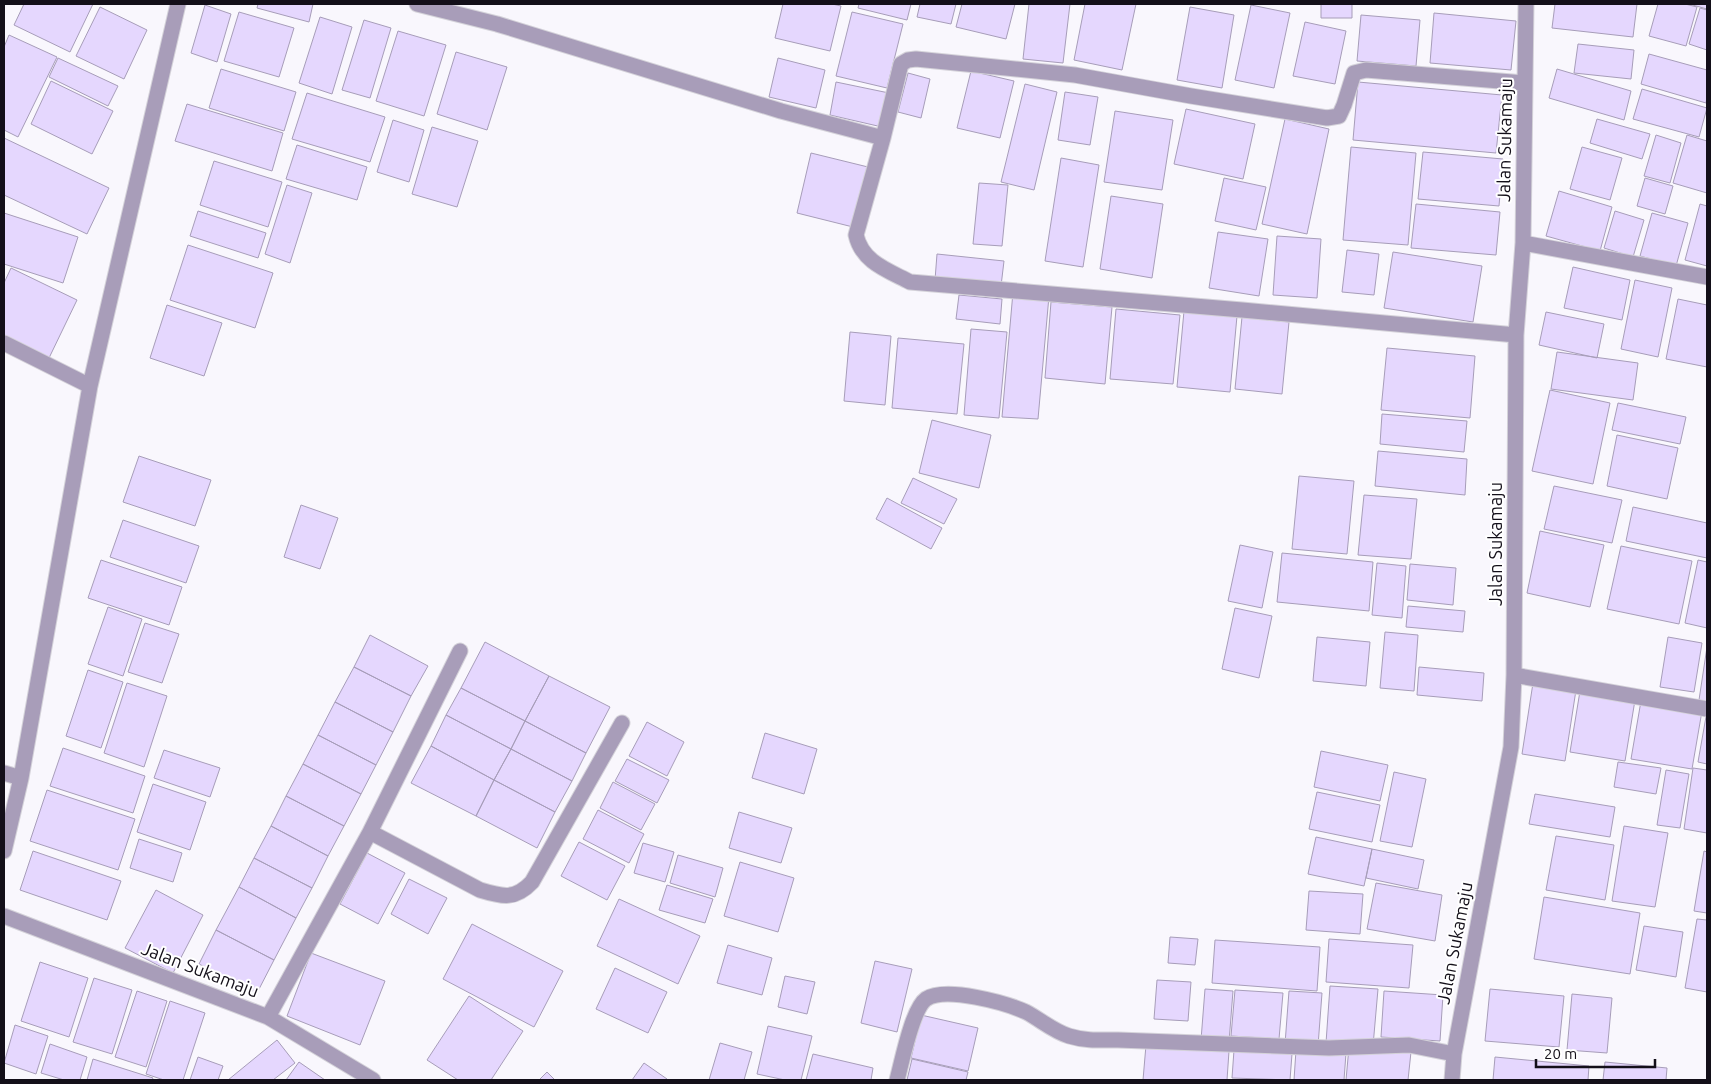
<svg xmlns="http://www.w3.org/2000/svg" width="1711" height="1084" font-family="Ubuntu,sans-serif">
<style>
.building{fill:#e5d7fe;stroke:#a79db9}
.lines{fill:none;stroke-linecap:round;stroke-linejoin:round}
.street-casing{stroke:#d4d2d9;stroke-width:17}
.street{stroke:#a89db9;stroke-width:15}
.labels{text-anchor:middle;stroke-width:4;stroke-linejoin:round;paint-order:stroke}
.street-label{font-size:18px;fill:#130f19;stroke:#fff}
</style>
<rect width="100%" height="100%" fill="#f9f7fd"/>
<path class="building" d="M24 4H93L70 52 14 25Z
M258 4H313L309 22 257 8Z
M783 4H832L841 6 830 51 775 38Z
M859 4H911L907 20 858 8Z
M920 4H956L951 24 917 17Z
M962 4H1015L1006 39 956 27Z
M1029 4H1070L1063 63 1023 59Z
M1085 4H1136L1122 70 1074 60Z
M1321 4H1352V18H1321Z
M1555 4H1637L1633 37 1552 28Z
M1658 4H1685L1697 7 1686 46 1649 36Z
M1689 4H1707V9Z
M205 5 231 14 217 62 191 53Z
M1251 5 1290 13 1274 88 1235 80Z
M100 7 147 30 124 79 76 56Z
M1190 7 1234 15 1222 88 1177 80Z
M1700 8 1707 10V50L1689 44Z
M239 12 294 28 279 77 224 61Z
M852 12 903 24 887 88 836 76Z
M1434 13 1516 21 1511 70 1430 63Z
M1361 15 1420 20 1416 66 1357 61Z
M320 17 352 27 332 94 299 83Z
M364 20 391 28 370 98 342 90Z
M1305 22 1346 31 1335 84 1293 76Z
M398 31 446 45 424 116 376 101Z
M9 35 57 57 18 137 4 130V47Z
M1578 44 1634 50 1631 79 1574 73Z
M456 52 507 67 487 130 437 114Z
M1649 54 1707 70V97L1706 103 1641 84Z
M58 58 118 86 108 106 49 77Z
M778 58 825 70 816 108 769 97Z
M221 69 296 92 284 131 209 108Z
M1557 69 1631 91 1624 120 1549 98Z
M971 71 1014 81 1000 138 957 128Z
M908 73 930 79 921 118 898 112Z
M51 81 113 111 92 154 31 124Z
M836 82 889 93 882 127 830 115Z
M1358 82 1502 95 1496 153 1353 140Z
M1025 84 1057 92 1034 190 1001 182Z
M1642 89 1707 108 1699 137 1633 119Z
M1065 92 1098 97 1090 145 1058 140Z
M307 93 385 117 370 162 292 139Z
M187 104 283 133 272 171 175 141Z
M1186 109 1255 124 1243 179 1174 164Z
M1115 111 1173 120 1162 190 1104 182Z
M1285 119 1329 129 1307 234 1262 224Z
M1597 119 1650 134 1642 159 1590 143Z
M393 120 424 130 409 182 377 172Z
M432 127 478 141 457 207 412 194Z
M1656 135 1681 143 1670 183 1644 176Z
M1687 135 1707 141V193L1673 183Z
M4 138 109 188 87 234 4 195Z
M297 145 367 167 357 200 286 179Z
M1351 147 1416 153 1408 245 1343 240Z
M1582 147 1622 158 1610 200 1570 189Z
M1423 152 1503 159 1499 206 1418 199Z
M811 153 868 167 853 227 797 213Z
M1061 158 1099 165 1083 267 1045 261Z
M214 161 282 182 268 227 200 205Z
M1224 178 1266 187 1256 230 1215 221Z
M1645 178 1673 186 1665 214 1637 206Z
M979 183 1008 185 1002 246 973 244Z
M287 185 312 193 290 263 265 254Z
M1559 191 1612 207 1600 251 1546 236Z
M1111 196 1163 204 1152 278 1100 269Z
M1416 204 1500 212 1496 255 1411 248Z
M1700 204 1707 206V266L1685 260Z
M198 211 266 233 258 258 190 236Z
M1615 211 1644 220 1633 257 1604 248Z
M4 213 78 237 63 283 4 264Z
M1652 213 1688 223 1676 266 1640 256Z
M1218 232 1268 239 1259 296 1209 288Z
M1277 236 1321 239 1317 298 1273 295Z
M188 245 273 273 255 328 170 300Z
M1347 250 1379 254 1374 295 1342 292Z
M1393 252 1482 266 1473 322 1384 308Z
M937 254 1004 261 1001 286 935 280Z
M1573 267 1630 280 1622 320 1564 308Z
M11 268 77 300 49 358 4 336V283Z
M1635 280 1672 288 1658 357 1621 349Z
M1013 292 1049 296 1038 419 1002 417Z
M959 295 1002 299 1000 324 956 319Z
M1678 299 1707 305V367L1666 359Z
M1051 302 1112 307 1105 384 1045 378Z
M167 305 222 323 204 376 150 358Z
M1116 309 1180 315 1173 384 1110 379Z
M1184 311 1237 316 1230 392 1177 387Z
M1546 312 1604 324 1597 358 1539 345Z
M1242 317 1289 322 1282 394 1235 389Z
M971 329 1007 332 999 418 964 415Z
M850 332 891 336 885 405 844 401Z
M898 338 964 344 957 414 892 408Z
M1387 348 1475 356 1470 418 1381 410Z
M1557 352 1638 363 1633 400 1551 389Z
M1550 390 1610 403 1593 484 1532 471Z
M1618 403 1686 417 1680 444 1612 430Z
M1382 414 1467 421 1464 452 1380 444Z
M932 420 991 435 979 488 919 473Z
M1617 435 1678 448 1667 499 1607 486Z
M1378 451 1467 459 1465 495 1375 486Z
M139 456 211 480 195 526 123 502Z
M1299 476 1354 481 1347 554 1292 549Z
M913 478 957 499 944 524 901 503Z
M1554 486 1622 500 1612 543 1544 529Z
M1364 495 1417 499 1411 559 1358 555Z
M887 498 942 528 931 549 876 519Z
M301 505 338 518 320 569 284 557Z
M1633 507 1707 523V558L1626 541Z
M123 520 199 546 186 583 110 557Z
M1540 531 1604 545 1590 607 1527 593Z
M1240 545 1273 552 1262 608 1228 601Z
M1621 546 1692 561 1679 624 1607 609Z
M1282 553 1373 562 1369 611 1277 602Z
M101 560 182 587 169 625 88 598Z
M1698 560 1707 562V628L1685 623Z
M1377 563 1406 566 1402 618 1372 615Z
M1410 564 1456 568 1453 605 1407 600Z
M1408 606 1465 611 1463 632 1406 627Z
M108 607 142 619 123 676 88 664Z
M1235 608 1272 616 1259 678 1222 669Z
M145 623 179 634 162 683 128 672Z
M1385 632 1418 635 1414 691 1380 688Z
M370 635 428 666 411 696 354 667Z
M1317 637 1370 642 1366 686 1313 681Z
M1668 637 1702 643 1694 692 1660 687Z
M485 642 549 676 525 721 461 688Z
M1707 647V702L1699 700Z
M354 667 411 696 393 732 335 702Z
M1419 667 1484 673 1482 701 1417 695Z
M88 670 123 682 101 748 66 736Z
M549 676 610 707 586 753 525 721Z
M127 683 167 696 144 767 104 753Z
M1533 683 1576 690 1565 761 1522 754Z
M461 688 525 721 511 749 446 715Z
M1580 691 1635 700 1625 761 1570 752Z
M1641 701 1702 711 1692 769 1631 759Z
M335 702 393 732 376 765 318 735Z
M1707 711V764L1698 762Z
M446 715 511 749 494 780 431 746Z
M525 721 586 753 572 781 511 749Z
M647 722 684 742 667 776 629 756Z
M765 733 817 749 804 794 752 778Z
M318 735 376 765 361 794 303 764Z
M431 746 494 780 476 816 411 783Z
M63 748 145 776 133 813 50 786Z
M511 749 572 781 555 812 494 780Z
M164 750 220 768 210 797 154 778Z
M1321 751 1388 765 1380 801 1314 787Z
M627 759 669 780 657 803 615 781Z
M1618 762 1661 768 1656 794 1614 787Z
M303 764 361 794 344 826 286 796Z
M1693 768 1707 770V833L1684 829Z
M1666 770 1689 774 1680 828 1657 825Z
M1394 772 1426 779 1412 847 1380 841Z
M494 780 555 812 537 848 476 816Z
M613 782 655 804 641 830 600 808Z
M153 784 206 802 190 850 137 832Z
M47 790 135 819 118 870 30 841Z
M1317 792 1380 805 1372 842 1309 829Z
M1535 794 1615 807 1610 837 1529 824Z
M286 796 344 826 328 856 271 826Z
M598 810 644 834 629 863 583 839Z
M739 812 792 828 781 863 729 848Z
M271 826 328 856 312 888 254 858Z
M1624 826 1668 833 1655 907 1612 901Z
M1556 836 1614 845 1605 900 1546 890Z
M1316 837 1372 849 1364 886 1308 874Z
M139 839 182 853 173 882 130 868Z
M579 842 625 866 607 900 561 876Z
M643 843 674 852 665 882 634 873Z
M1372 849 1424 860 1418 889 1366 878Z
M33 851 121 881 107 920 20 890Z
M1704 851 1707 852V913L1694 911Z
M367 853 405 873 378 924 340 904Z
M678 855 723 868 715 897 670 883Z
M254 858 312 888 296 918 239 887Z
M740 862 794 878 778 932 724 916Z
M409 879 447 898 428 934 391 914Z
M1376 883 1442 895 1435 941 1367 929Z
M667 885 713 899 705 923 659 910Z
M239 887 296 918 274 960 216 930Z
M156 890 203 915 173 973 125 948Z
M1309 891 1363 894 1360 934 1306 930Z
M1544 897 1640 913 1630 974 1534 959Z
M619 899 700 936 678 984 597 946Z
M1697 919 1707 920V992L1685 988Z
M472 924 563 971 534 1027 443 979Z
M1644 926 1683 932 1676 977 1636 970Z
M216 930 274 960 257 993 199 964Z
M1170 937 1198 939 1195 965 1168 963Z
M1329 939 1413 945 1409 988 1326 982Z
M1215 940 1320 947 1317 991 1212 983Z
M728 945 772 958 762 995 717 983Z
M311 953 385 981 360 1045 287 1016Z
M875 961 912 969 897 1032 861 1023Z
M40 962 88 978 69 1037 21 1021Z
M615 968 667 992 648 1033 596 1009Z
M785 976 815 982 807 1014 778 1007Z
M94 978 132 990 112 1054 73 1042Z
M1157 980 1191 982 1188 1021 1154 1019Z
M1330 986 1378 989 1373 1046 1326 1043Z
M1205 989 1233 991 1229 1042 1201 1040Z
M1490 989 1564 996 1559 1047 1485 1041Z
M1235 990 1283 993 1279 1039 1231 1036Z
M137 991 167 1001 146 1067 115 1057Z
M1289 991 1322 993 1318 1046 1285 1044Z
M1384 991 1443 995 1440 1041 1381 1037Z
M1572 994 1612 998 1607 1053 1567 1050Z
M469 996 523 1031 491 1080H458L427 1060Z
M170 1001 205 1013 183 1080H164L146 1074Z
M921 1015 978 1028 968 1071 911 1058Z
M15 1025 48 1036 36 1074 4 1063Z
M768 1026 812 1036 801 1080H785L757 1074Z
M277 1040 295 1063 273 1080H228Z
M720 1043 752 1052 744 1080H709Z
M50 1044 87 1057 80 1080H64L41 1073Z
M1146 1045 1229 1051 1227 1080H1143Z
M1349 1047 1411 1052 1408 1080H1346Z
M1234 1050 1292 1054 1290 1080 1232 1078Z
M1296 1050 1346 1053 1344 1080H1294Z
M813 1054 873 1068 871 1080H806Z
M198 1057 223 1066 218 1080H190Z
M1495 1057 1589 1066 1588 1080H1493Z
M93 1059 153 1078 152 1080H87Z
M912 1059 968 1072 966 1080H907Z
M299 1062 325 1080H286Z
M1605 1062 1667 1068 1666 1080H1603Z
M644 1063 667 1079 665 1080H632Z
M547 1072 555 1080H539Z"/>
<g class="lines">
<g class="street-casing">
<path id="street" d="M417 4 497 24 781 111 883 138
M1523 243 1707 277
M1516 335 1242 310 910 282C887 270 862 262 856 235L883 138 901 64 908 60 916 59 1075 75 1191 96 1327 118 1339 116 1344 105 1354 73 1366 70 1524 83
M4 343 90 386
M1514 675 1707 709
M4 773 21 778
M370 832 460 651
M4 851 21 778 90 386 178 4
M4 916 268 1017 373 1080
M268 1017 370 832 480 890C503 897 515 900 532 882L622 723
M897 1080C902 1062 912 1009 926 999 946 986 1006 1003 1026 1012 1041 1020 1053 1031 1069 1036 1085 1041 1101 1040 1118 1040L1329 1048 1409 1045 1454 1054
M1452 1080 1454 1054 1511 747 1514 675 1516 335 1523 243 1526 4"/>
</g>
<use href="#street" class="street"/>
</g>
<g class="labels">
<g class="street-label">
<text transform="translate(1505 140) rotate(-89)" y="6">Jalan Sukamaju</text>
<text transform="translate(1496 544) rotate(-90)" y="6">Jalan Sukamaju</text>
<text transform="translate(1455 943) rotate(-79)" y="6">Jalan Sukamaju</text>
<text transform="translate(200 970) rotate(21)" y="6">Jalan Sukamaju</text>
</g>
</g>
<rect width="1711" height="1084" fill="none" stroke="#130f19" stroke-width="10"/>
<path d="M1536 1059v8h119v-8" fill="none" stroke="#130f19" stroke-width="2.5"/>
<text x="1544" y="1059" font-size="15" fill="#130f19" stroke="#ffffff" stroke-width="4" paint-order="stroke">20 m</text>
</svg>
